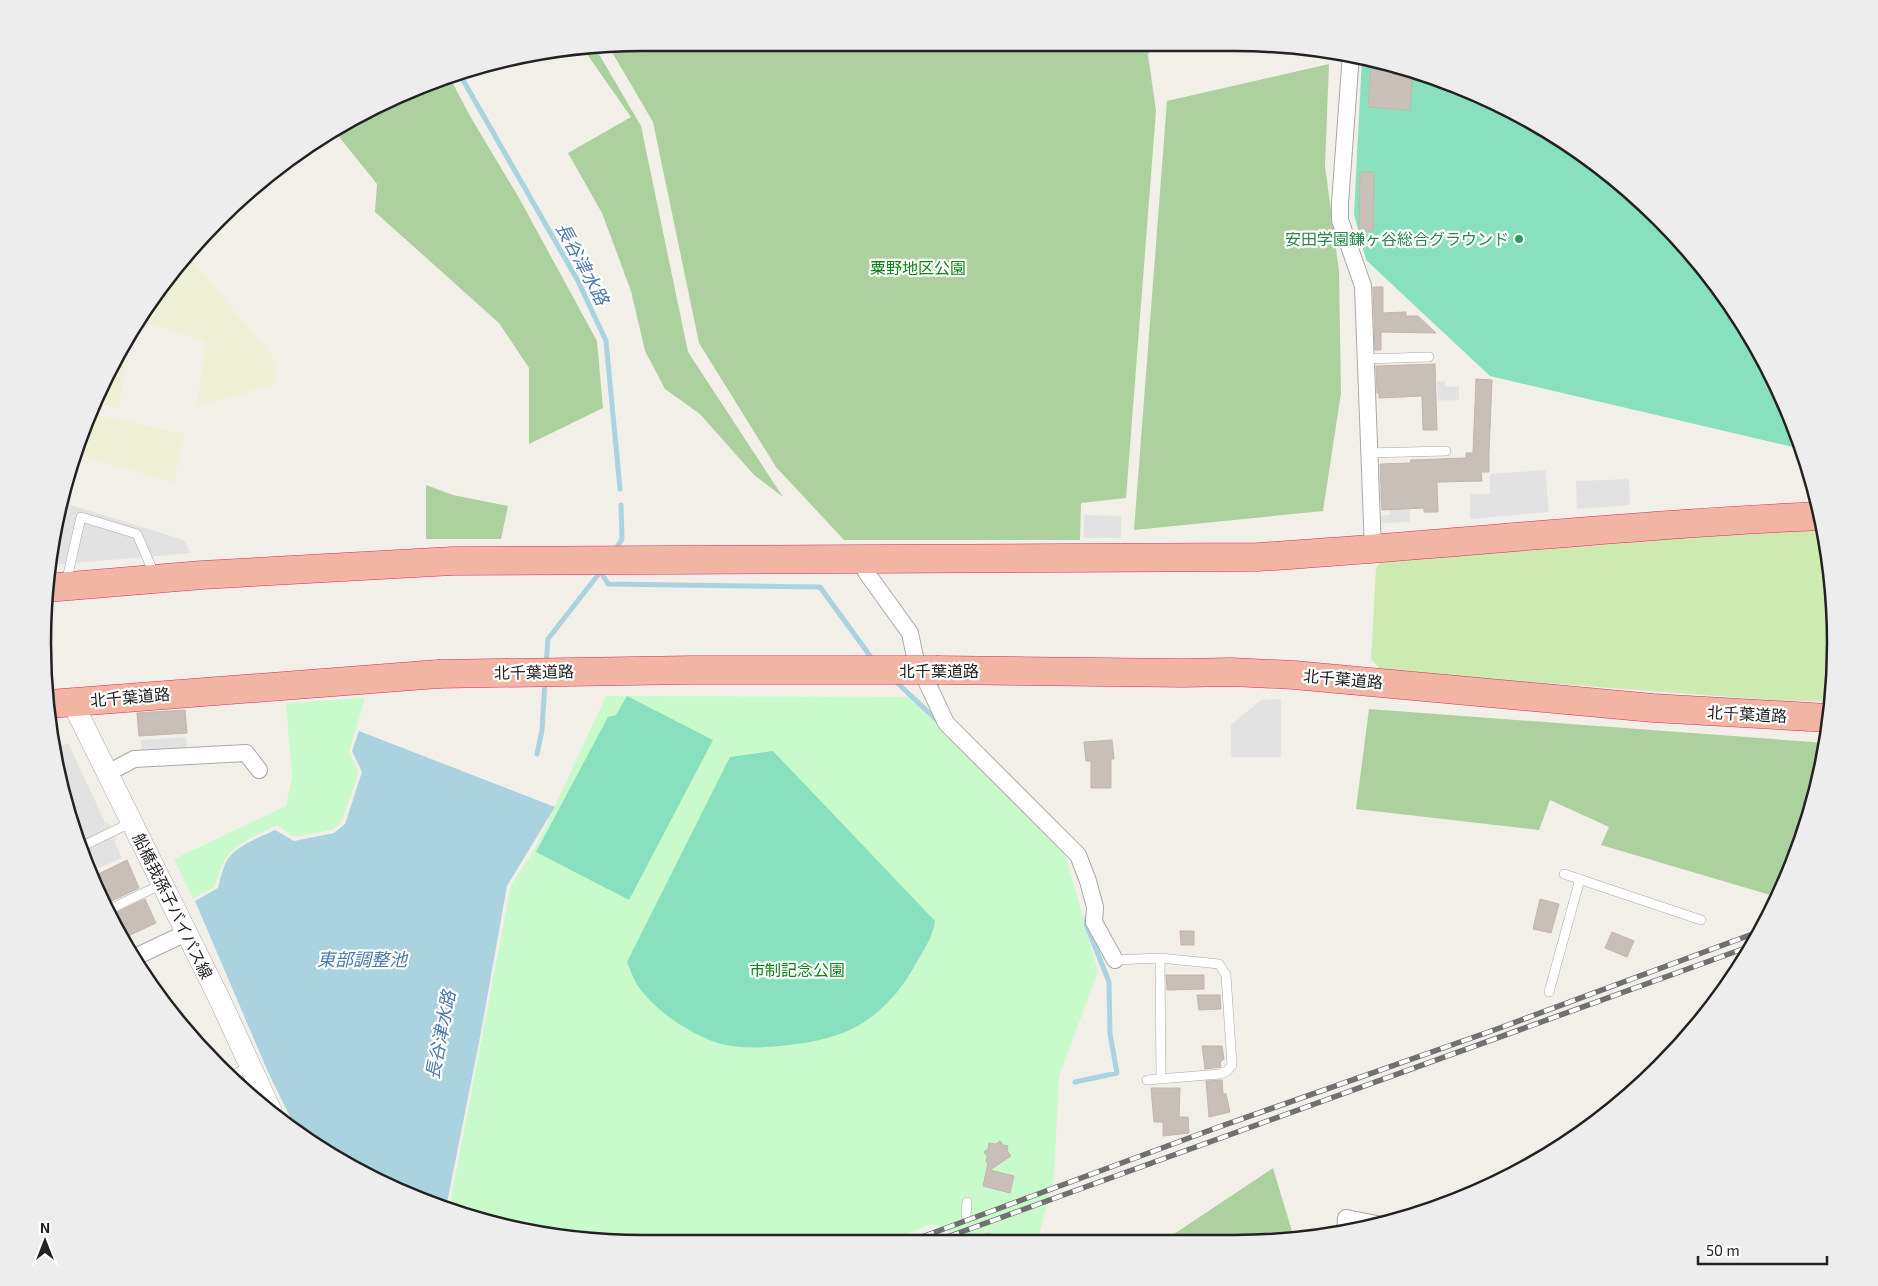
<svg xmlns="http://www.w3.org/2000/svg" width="1878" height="1286" font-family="'Exo 2','Noto Sans JP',sans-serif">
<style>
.farmland{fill:#eef0d5}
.grass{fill:#cdebb0}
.forest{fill:#add19e}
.park{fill:#c8facc}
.pitch{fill:#88e0be}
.parking{fill:#e2e2e2}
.water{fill:#aad3df}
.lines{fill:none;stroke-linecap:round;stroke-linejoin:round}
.stream{stroke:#aad3df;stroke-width:5}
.building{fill:#c7bfb8;stroke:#c4b6ab}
.service-casing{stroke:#a9a9a9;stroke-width:10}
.minor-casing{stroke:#a9a9a9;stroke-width:18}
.tertiary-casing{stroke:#a9a9a9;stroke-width:22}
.trunk-casing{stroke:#dc2a67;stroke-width:29}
.service{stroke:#fff;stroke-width:9}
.minor{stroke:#fff;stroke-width:16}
.tertiary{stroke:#fff;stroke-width:21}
.trunk{stroke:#f2b4a3;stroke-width:28}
.rail-casing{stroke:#707070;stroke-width:5.5}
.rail{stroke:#fff;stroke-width:4;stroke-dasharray:11;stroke-linecap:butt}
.trunk-bridge-casing{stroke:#dc2a67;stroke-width:29;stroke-linecap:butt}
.trunk-bridge{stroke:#f2b4a3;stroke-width:28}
.leisure-dot{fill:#2e9e5b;stroke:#fff;stroke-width:2}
.labels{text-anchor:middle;stroke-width:4.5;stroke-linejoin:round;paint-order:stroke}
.leisure-label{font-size:16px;fill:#27864d;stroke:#fff;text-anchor:end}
.park-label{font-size:16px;fill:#0c8416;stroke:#fff}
.street-label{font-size:16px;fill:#222;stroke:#fff}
.water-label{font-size:18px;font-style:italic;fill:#4a7aab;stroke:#fff}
.rim{fill:none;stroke:#222;stroke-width:2.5}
</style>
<rect width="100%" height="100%" fill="#f2efe9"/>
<path class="farmland" d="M187 254 275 360 276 384 196 407 206 341 138 320 144 310Z
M131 333 119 408 94 402Z
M88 413 184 434 174 483 77 454Z"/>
<path class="grass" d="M1824 526 1835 643 1830 702 1771 700 1382 671 1371 659 1376 568 1384 558Z"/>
<path class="forest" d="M643 42 1152 43 1148 55 1156 111 1126 498 1081 503 1080 540H844L776 467 699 343 653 122 609 47Z
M596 49 641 126 688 352 783 497 754 475 700 414 665 389 645 351 631 291 602 213 568 153 631 117 584 50Z
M1329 64 1325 166 1339 271 1341 393 1323 511 1134 530 1167 101Z
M449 76 470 116 519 198 597 341 603 408 529 444V368L499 323 375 212 377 184 340 138 333 131 413 88Z
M426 485 453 495 508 506 501 539H426Z
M1369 709 1826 743 1824 760 1790 873 1777 897 1601 845 1609 827 1550 800 1539 830 1356 809Z
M1273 1168 1294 1238 1235 1244 1171 1243V1236Z"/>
<path class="park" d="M606 696 917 697 1066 856 1098 972 1059 1076 1054 1177 1037 1243H970L932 1224 882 1243H643L526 1232 449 1209 511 885 535 849Z
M365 698 349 752 359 773 341 822 332 830 294 837 277 825C242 843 225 845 215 887L193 898 174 859 286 806 292 777 286 703Z"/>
<path class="pitch" d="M1362 58 1501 105 1600 166 1660 219 1734 310 1790 413 1801 449 1490 376 1366 260 1354 214Z
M627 696 713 740 629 900 536 852 608 717 616 715Z
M773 751 935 921C933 937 923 951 915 965 905 984 891 1001 874 1015 852 1033 825 1040 797 1044 772 1047 746 1050 721 1044 692 1036 652 1009 636 983 632 976 630 968 627 962L730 757Z"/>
<path class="parking" d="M1437 381H1445V387L1459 386V400L1438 401Z
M1545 470 1549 512 1470 519V494H1490V474Z
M1629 479 1630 505 1577 509 1576 481Z
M1410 490V522L1377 523V516L1390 515V503H1377L1378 491Z
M64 503 184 540 191 553 48 565Z
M1084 515 1121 516V538H1084Z
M1281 699V757H1231V725L1261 700Z
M53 736 59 747 68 743 106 824 108 822 117 839 114 841 122 858 92 871 54 760 52 737Z
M186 737 187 747 142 751 141 740Z"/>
<path class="water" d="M359 731 555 807 507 886 481 1032 446 1208 413 1198 309 1142 298 1133 268 1072 195 901 218 888C221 877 223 864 231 855 242 843 261 837 275 830L294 841 334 833 345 824 362 772 352 751Z"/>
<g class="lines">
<path class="stream" d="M459 73 578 281 606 341 620 489
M614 552 622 539 621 505
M601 572 608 584 820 587 873 660
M546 665 548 639 601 571
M893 679 940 723
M537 754 542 730 545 680
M1075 1082 1117 1073 1110 1034 1109 982 1086 924 1087 917"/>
</g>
<path class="building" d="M1371 61 1413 75 1410 110 1368 107Z
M1360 172H1374L1373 231H1359Z
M1373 287H1383V313L1406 312V316H1418L1436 333 1381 332V350H1375Z
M1435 364 1437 430H1423L1422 396 1379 398V393H1377L1376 366Z
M1476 379 1492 380 1489 453V472H1481L1482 481 1437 482 1438 512H1424V508L1382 510 1380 464 1411 463 1410 460 1466 458V453H1473Z
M185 710 187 733 139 736 137 713Z
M1112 740 1114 759H1111V788H1091V761H1086L1084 742Z
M127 860 139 888 103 905 94 876Z
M145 899 156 923 122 939 109 916Z
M1540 899 1559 904 1551 933 1533 929Z
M1180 931H1194V945H1181Z
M1612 932 1634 941 1627 957 1605 948Z
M1166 975H1204V989L1167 990Z
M1197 995H1220L1221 1009 1199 1010Z
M1202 1046H1222L1224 1059 1220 1062 1221 1067 1205 1069Z
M1222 1080 1223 1094H1226L1230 1112 1209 1117 1206 1081Z
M1151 1088H1180L1179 1117H1188L1189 1133 1163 1136V1122H1154Z
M1000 1141 1003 1145 1008 1146 1007 1151 1011 1156 990 1170 1014 1176 1010 1193 983 1186 988 1163 986 1162 987 1156 984 1152 988 1149 989 1143 996 1144Z"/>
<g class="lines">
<g class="service-casing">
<path id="service" d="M1365 359 1429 357
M1368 453 1446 451
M66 583 81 517 137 534 155 576
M83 846 132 822
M1564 874 1701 920
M106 911 162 884
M1160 958 1161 1079
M1115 960 1160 958 1219 964 1226 975 1232 1065 1227 1071 1220 1074 1147 1080
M1549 992 1580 879
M230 1077 250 1066
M966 1215 967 1202
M988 1238 999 1244"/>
</g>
<g class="minor-casing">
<path id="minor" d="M1351 54 1340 203V220L1363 286 1373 549
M866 572 910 633 915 657 946 723 1078 855 1088 881 1095 907 1094 922 1115 960
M108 773 134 759 246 753 259 770
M133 958 186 933
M1345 1233 1346 1218 1377 1224"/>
</g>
<g class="tertiary-casing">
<path id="tertiary" d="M72 702 219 998 271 1111"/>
</g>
<g class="trunk-casing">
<path id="trunk" d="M46 588 202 575 453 561 1258 557C1446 545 1633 524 1821 516
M939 670 1183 673 1231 672 1294 675 1653 708 1828 718
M49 704 438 674"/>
</g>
<use href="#service" class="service"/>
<use href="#minor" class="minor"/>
<use href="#tertiary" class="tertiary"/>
<use href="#trunk" class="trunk"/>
<g class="rail-casing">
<path id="rail" d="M903 1244 1216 1128 1497 1029 1758 932
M928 1244 1751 946"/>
</g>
<use href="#rail" class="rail"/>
<g class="trunk-bridge-casing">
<path id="trunk-bridge" d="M438 674 692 670H939"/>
</g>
<use href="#trunk-bridge" class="trunk-bridge"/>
</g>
<circle class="leisure-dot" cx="1519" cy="239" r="5"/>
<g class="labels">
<g class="leisure-label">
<text x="1509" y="245">安田学園鎌ヶ谷総合グラウンド</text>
</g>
<g class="park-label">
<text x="918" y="274">粟野地区公園</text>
<text x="797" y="976">市制記念公園</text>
</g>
<g class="street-label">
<text x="939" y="677">北千葉道路</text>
<text transform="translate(534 672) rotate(-1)" y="6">北千葉道路</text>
<text transform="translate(1343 679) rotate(5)" y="6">北千葉道路</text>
<text transform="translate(130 697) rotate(-5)" y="6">北千葉道路</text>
<text transform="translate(1747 714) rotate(3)" y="6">北千葉道路</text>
<text transform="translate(173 906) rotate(64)" y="6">船橋我孫子バイパス線</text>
</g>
<g class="water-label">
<text transform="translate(582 264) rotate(62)" y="6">長谷津水路</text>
<text x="362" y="966">東部調整池</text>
<text transform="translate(441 1035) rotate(-79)" y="6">長谷津水路</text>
</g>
</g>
<path d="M0 0H1878V1286H0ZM643 51H1235A592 592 0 0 1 1827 643V643A592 592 0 0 1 1235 1235H643A592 592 0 0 1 51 643V643A592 592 0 0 1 643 51Z" fill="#ededed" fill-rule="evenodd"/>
<path class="rim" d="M643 51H1235A592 592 0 0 1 1827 643V643A592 592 0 0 1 1235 1235H643A592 592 0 0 1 51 643V643A592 592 0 0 1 643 51Z"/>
<g transform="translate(45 1241)" stroke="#ffffff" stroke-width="4" paint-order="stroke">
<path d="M0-4L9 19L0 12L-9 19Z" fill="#222222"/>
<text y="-8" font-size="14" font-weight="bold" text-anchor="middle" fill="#222222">N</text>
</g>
<path d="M1698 1256v8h129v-8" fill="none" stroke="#222222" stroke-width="2.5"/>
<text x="1706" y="1256" font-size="15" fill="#222222" stroke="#ffffff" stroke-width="4" paint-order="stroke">50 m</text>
</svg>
